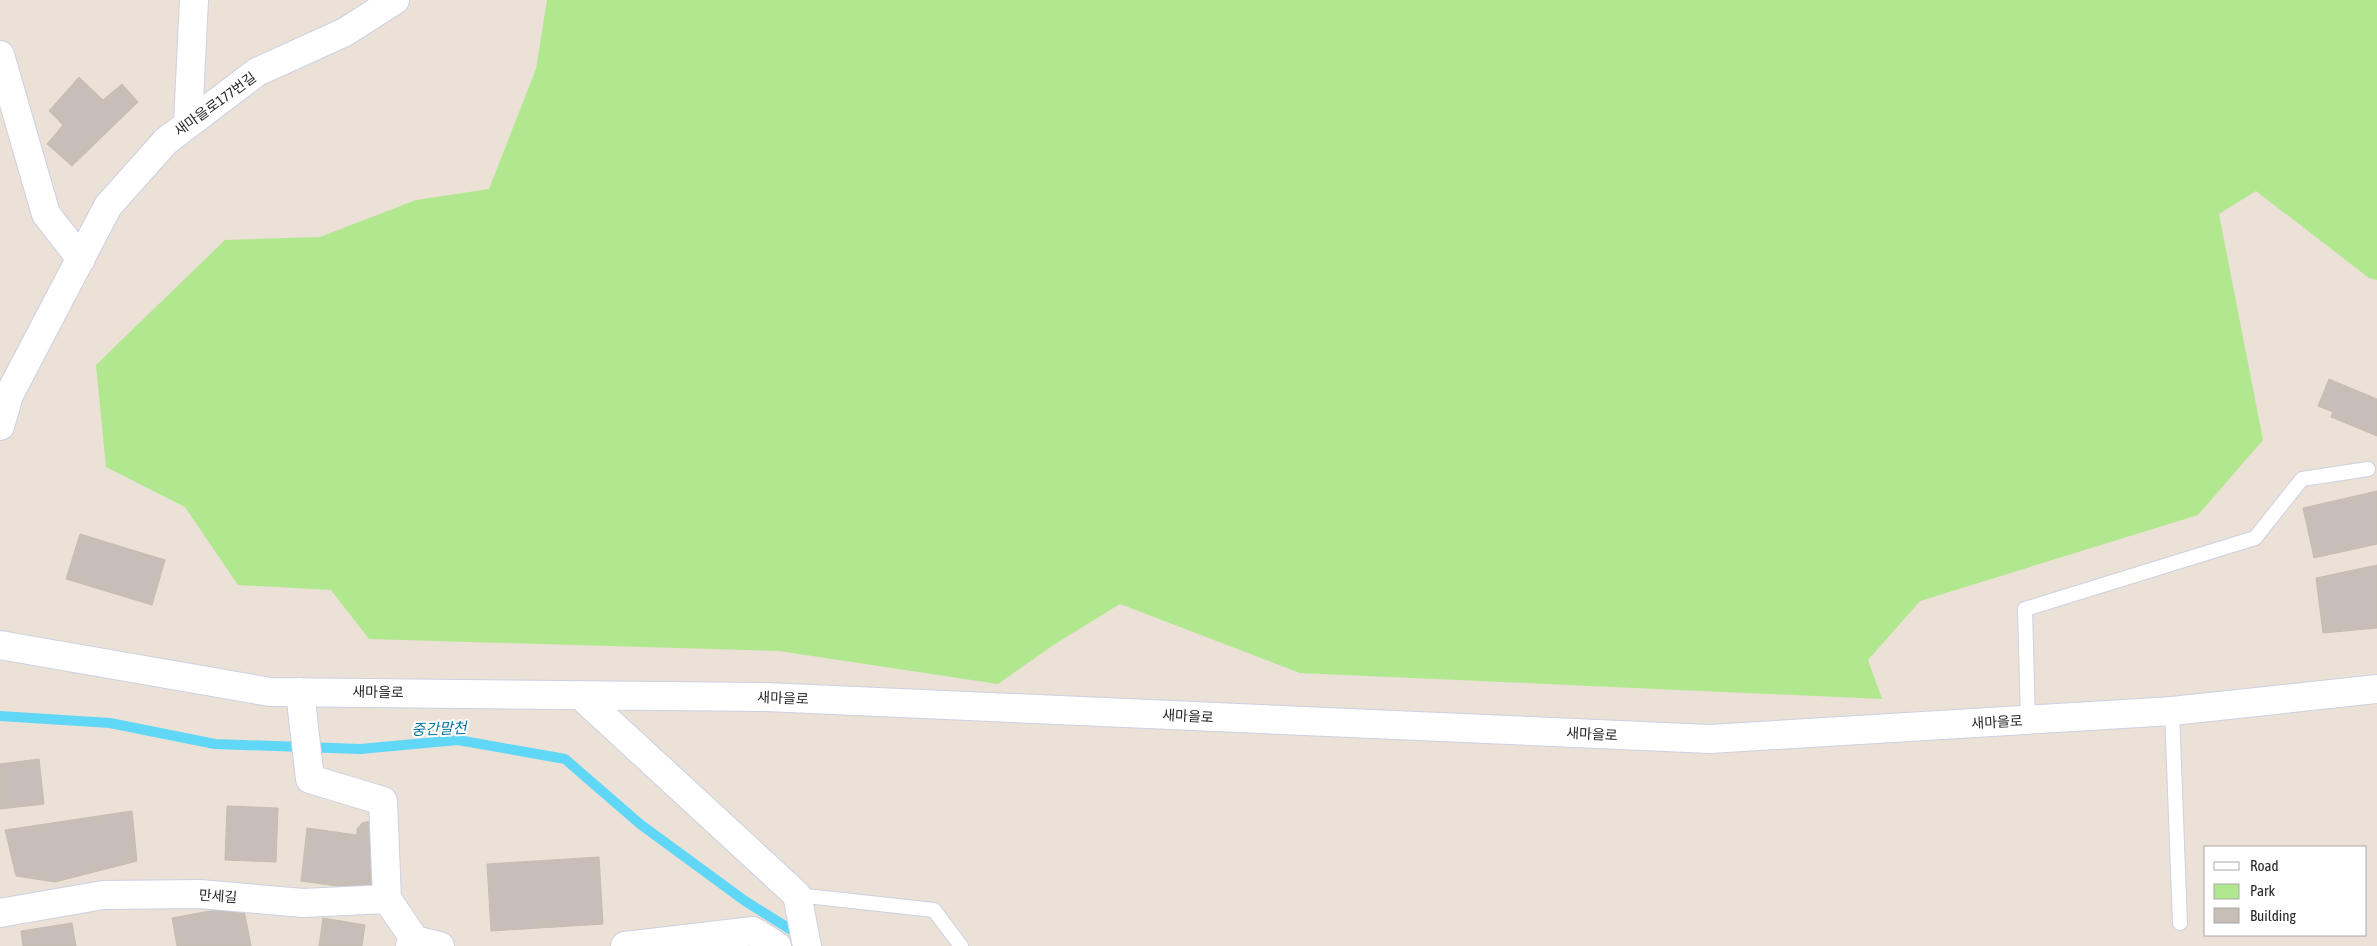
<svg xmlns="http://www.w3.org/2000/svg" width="2377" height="946" font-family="'Asap Condensed','Noto Sans KR',sans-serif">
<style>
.green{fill:#b1e78e}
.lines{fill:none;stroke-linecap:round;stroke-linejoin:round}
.stream{stroke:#60d7f7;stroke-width:10}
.building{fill:#c6beb7;stroke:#c6bdb1}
.service-casing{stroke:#ccd1e2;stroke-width:16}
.minor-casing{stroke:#ccd1e2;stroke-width:30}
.service{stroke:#fff;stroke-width:14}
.minor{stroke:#fff;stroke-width:28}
.labels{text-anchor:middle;stroke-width:4;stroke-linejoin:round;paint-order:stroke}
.street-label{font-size:14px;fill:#272727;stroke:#fff}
.water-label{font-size:15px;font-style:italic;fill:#03719e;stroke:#fff}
</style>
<rect width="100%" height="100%" fill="#ebe1d6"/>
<path class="green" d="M547 0H2377V280L2369 278 2256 191 2219 214 2263 440 2198 515 1920 601 1868 660 1882 699 1300 673 1120 604 1055 644 998 684 779 651 369 639 331 590 238 585 185 507 106 467 96 365 225 240 320 237 416 200 489 189 536 69Z"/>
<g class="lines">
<path class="stream" d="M0 716 110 723 215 744 360 749 458 740 565 759 640 824 745 901 801 936"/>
</g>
<path class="building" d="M79 77 103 100 122 84 138 102 72 166 47 144 63 125 49 111Z
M2329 379 2377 399V436L2331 417 2333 412 2318 406Z
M2377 491V544L2314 558 2303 508Z
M80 534 165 560 152 605 66 579Z
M2377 565V628L2323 633 2316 578Z
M39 759 44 804 0 809V764Z
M227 806 278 808 276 862 225 860Z
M132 811 137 861 55 882 16 876 5 830Z
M370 821 373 891 301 881 307 828 357 835V829L362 823Z
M599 857 603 924 491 931 487 864Z
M243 905 251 946H177L172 918Z
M323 918 365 925 362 946H319Z
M72 923 76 946H23L21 931Z"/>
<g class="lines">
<g class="service-casing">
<path id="service" d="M2172 711 2180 923
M2028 720 2025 609 2255 538 2302 479 2368 469
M797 895 934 910 961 946"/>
</g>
<g class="minor-casing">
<path id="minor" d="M0 55 46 214 81 259
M188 123 194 0
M0 426 9 395 108 206 166 141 257 72 345 32 395 0
M0 645 270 692 766 697 1710 739 2172 711 2377 689
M300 692 310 779 383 801 387 899
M580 695 797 895 807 946
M387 899 415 940
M0 913 103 895 200 894 303 903 387 899
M410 946 415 940 440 946
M625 946 753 931 777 946"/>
</g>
<use href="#service" class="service"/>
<use href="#minor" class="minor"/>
</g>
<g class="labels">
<g class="street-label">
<text transform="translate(215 104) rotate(-36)" y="5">새마을로177번길</text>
<text transform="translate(378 692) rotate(1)" y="5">새마을로</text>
<text transform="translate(783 698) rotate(2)" y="5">새마을로</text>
<text transform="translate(1188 716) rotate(3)" y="5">새마을로</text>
<text transform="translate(1997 722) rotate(-3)" y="5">새마을로</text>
<text transform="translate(1592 734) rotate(3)" y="5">새마을로</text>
<text transform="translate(218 896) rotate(4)" y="5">만세길</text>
</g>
<g class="water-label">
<text transform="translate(439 729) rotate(-2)" y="5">중간말천</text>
</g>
</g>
<rect x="2204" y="846" width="162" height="90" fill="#ffffff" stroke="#a9a9a9"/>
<rect x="2214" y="862" width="25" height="8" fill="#ffffff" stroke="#a9a9a9"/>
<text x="2250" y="871" font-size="15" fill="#272727">Road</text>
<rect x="2214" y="884" width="25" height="15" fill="#b1e78e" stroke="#a9a9a9"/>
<text x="2250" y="896" font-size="15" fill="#272727">Park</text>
<rect x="2214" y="908" width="25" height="15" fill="#c6beb7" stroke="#a9a9a9"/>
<text x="2250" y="921" font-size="15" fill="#272727">Building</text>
</svg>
